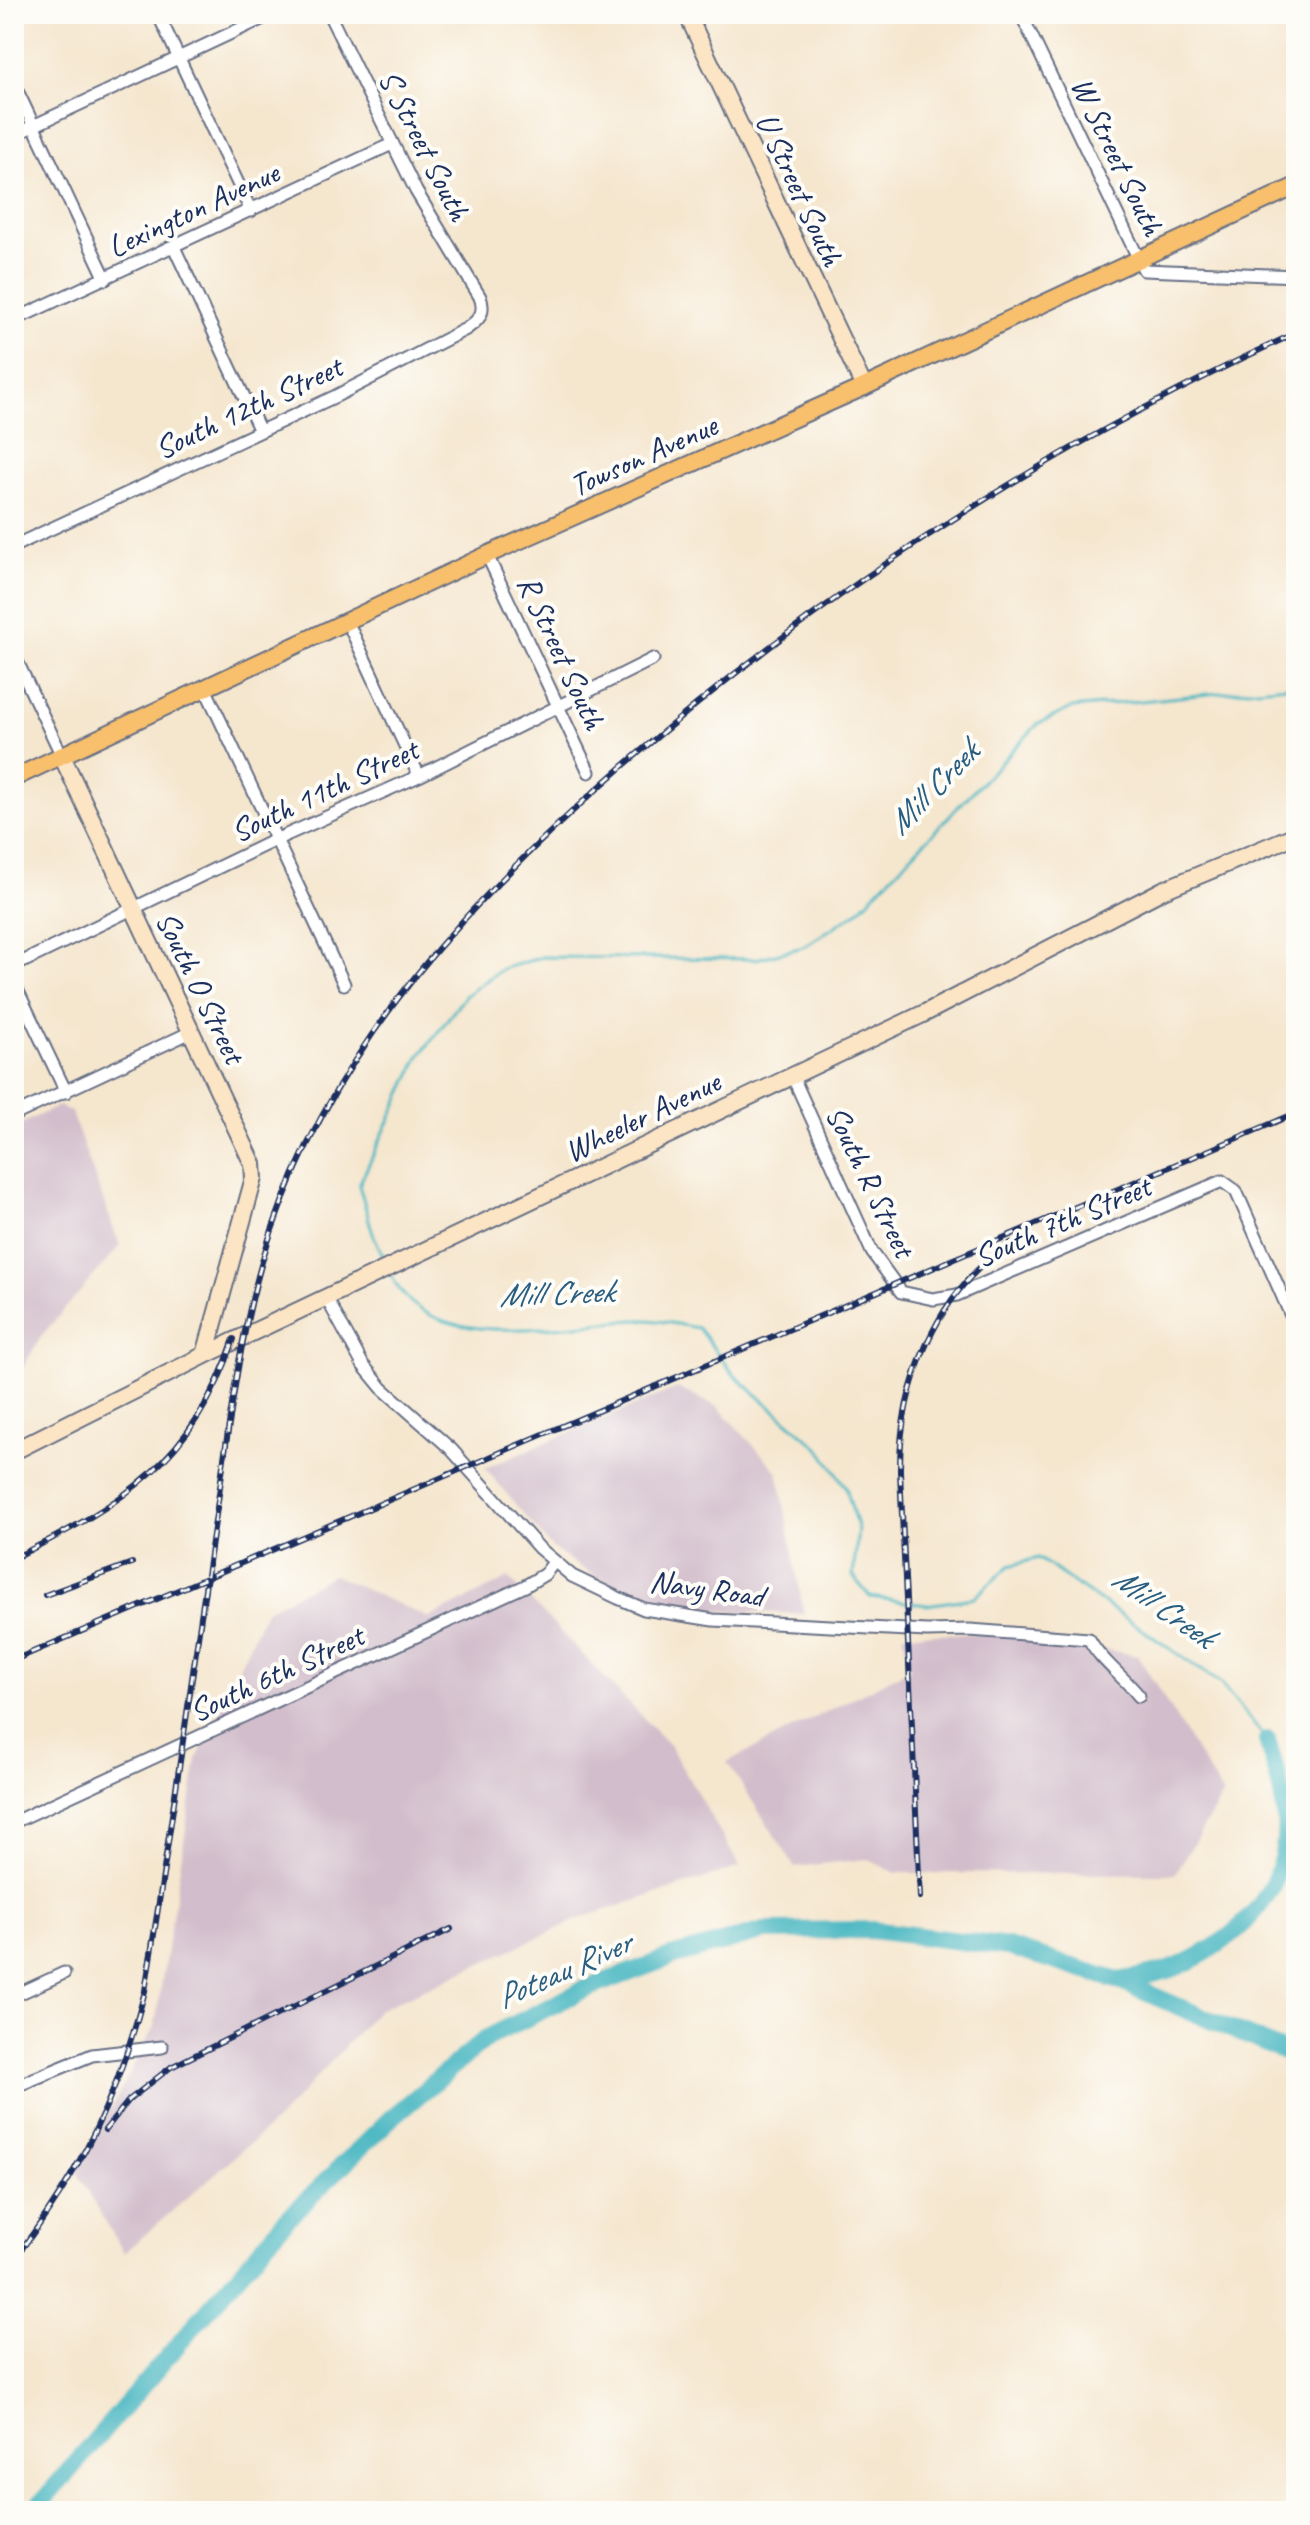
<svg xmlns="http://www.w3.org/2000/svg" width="1310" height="2525" font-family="Caveat,sans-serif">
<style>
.industrial{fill:#d1bdcb}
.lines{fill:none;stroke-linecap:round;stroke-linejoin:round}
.stream{stroke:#47b6c1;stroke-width:3}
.river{stroke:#47b6c1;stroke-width:18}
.street-casing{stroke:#676f85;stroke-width:15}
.secondary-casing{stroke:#676f85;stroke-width:20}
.primary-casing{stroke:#676f85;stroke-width:20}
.street{stroke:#fff;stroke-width:11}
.secondary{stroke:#fce5c4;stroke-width:16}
.primary{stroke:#f8bf6c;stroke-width:16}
.rail-casing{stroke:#1b2f5e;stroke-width:6}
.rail{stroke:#fdfcf7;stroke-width:3;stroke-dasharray:9;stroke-linecap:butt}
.labels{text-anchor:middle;stroke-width:8;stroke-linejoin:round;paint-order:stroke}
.street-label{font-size:32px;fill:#1b2f5e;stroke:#fdfcf7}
.water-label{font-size:34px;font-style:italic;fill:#2a5e81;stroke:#fdfcf7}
</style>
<rect width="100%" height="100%" fill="#fdfcf7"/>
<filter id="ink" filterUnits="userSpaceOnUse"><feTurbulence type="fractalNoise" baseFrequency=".0125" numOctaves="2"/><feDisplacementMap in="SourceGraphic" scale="16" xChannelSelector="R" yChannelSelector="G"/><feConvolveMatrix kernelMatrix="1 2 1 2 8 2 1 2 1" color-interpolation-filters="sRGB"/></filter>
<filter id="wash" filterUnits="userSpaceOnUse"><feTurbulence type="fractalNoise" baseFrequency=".006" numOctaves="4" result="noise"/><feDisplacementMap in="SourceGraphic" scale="32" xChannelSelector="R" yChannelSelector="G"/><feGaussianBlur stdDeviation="1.8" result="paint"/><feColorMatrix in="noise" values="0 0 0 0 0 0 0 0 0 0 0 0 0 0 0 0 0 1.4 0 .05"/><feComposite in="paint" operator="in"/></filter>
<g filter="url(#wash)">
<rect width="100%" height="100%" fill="#f5e6ce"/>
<path class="industrial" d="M59 1106 71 1112 120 1246 42 1335 14 1383V1127Z
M677 1388 718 1407 778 1472 804 1614 701 1610 606 1584 552 1548 485 1468Z
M333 1575 429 1618 509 1578 670 1746 740 1867 581 1918 378 2010 279 2118 124 2253 77 2172 155 2025 197 1759 265 1611Z
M1022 1633 1138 1656 1223 1795 1175 1874 896 1873 867 1859 795 1867 727 1762 910 1669 903 1634Z"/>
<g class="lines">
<path class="stream" d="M387 1264 373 1234 359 1185 419 1057 466 995 502 969 542 957 756 959 803 947 857 912 1038 724 1072 708 1296 685
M391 1275C430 1361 571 1319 643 1320 661 1320 680 1325 698 1328L735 1376 819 1448 846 1487 858 1530 853 1576 870 1597 926 1605 974 1598 1009 1566 1038 1558 1220 1683 1267 1740"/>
<path class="river" d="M1119 1981C1138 1977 1160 1974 1179 1966 1246 1936 1295 1884 1284 1806 1281 1784 1273 1761 1267 1740
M34 2511 285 2221 390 2119 487 2038 583 1990 671 1957 764 1931 871 1930 1008 1947 1119 1981 1296 2057"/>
</g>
</g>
<g filter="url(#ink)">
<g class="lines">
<g class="street-casing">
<path id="street" d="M158 14 251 211
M1021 14 1144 270 1296 276
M14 84 106 279
M14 135 272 14
M174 247 259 429
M14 320 392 144
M14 546 336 396 466 329C479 320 486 313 480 297L416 191 329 14
M487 555 589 772
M347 621 419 776
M14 655 62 756
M205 688 344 984
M14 966 275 840 419 776 653 659
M14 983 66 1092
M792 1075 872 1252 901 1292 933 1299 957 1295 1222 1181 1236 1191 1296 1327
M14 1115 191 1032
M327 1299 363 1365 382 1388 451 1449 539 1548 572 1576 618 1598 644 1609 713 1620 927 1631 970 1630 1089 1639C1101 1661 1123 1676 1139 1696
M14 1822 525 1586 545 1574 554 1562
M14 1996 64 1973
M14 2087 92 2055 162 2047"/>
</g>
<g class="secondary-casing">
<path id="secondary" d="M687 14 864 387
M62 756 253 1164 254 1178 205 1355
M14 1451 205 1355 925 1013 1163 890 1296 835"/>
</g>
<g class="primary-casing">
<path id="primary" d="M14 778 487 555 864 387 1296 186"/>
</g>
<use href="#street" class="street"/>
<use href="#secondary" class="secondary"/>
<use href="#primary" class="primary"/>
<g class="rail-casing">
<path id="rail" d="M14 1558C123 1504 194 1460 234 1339
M45 1595 132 1563
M14 1660 1296 1113
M920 1897 900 1472C899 1386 936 1291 1011 1243
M105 2130 129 2100 171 2067 451 1929
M14 2259C81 2172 117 2098 145 1991 170 1837 191 1683 214 1528 229 1429 239 1326 272 1230 337 1040 474 896 622 767 826 589 1050 446 1296 333"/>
</g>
<use href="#rail" class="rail"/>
</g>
</g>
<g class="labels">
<g class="street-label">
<text transform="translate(425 145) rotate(63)" y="11">S Street South</text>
<text transform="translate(1118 156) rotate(64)" y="11">W Street South</text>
<text transform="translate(800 189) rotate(65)" y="11">U Street South</text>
<text transform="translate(193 209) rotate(-25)" y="11">Lexington Avenue</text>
<text transform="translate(248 407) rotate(-25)" y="11">South 12th Street</text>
<text transform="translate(643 455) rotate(-24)" y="11">Towson Avenue</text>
<text transform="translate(562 652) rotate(65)" y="11">R Street South</text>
<text transform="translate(324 790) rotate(-25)" y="11">South 11th Street</text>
<text transform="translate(201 987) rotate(64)" y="11">South O Street</text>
<text transform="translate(642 1116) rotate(-26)" y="11">Wheeler Avenue</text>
<text transform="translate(871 1181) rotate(64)" y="11">South R Street</text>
<text transform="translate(1062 1221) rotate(-23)" y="11">South 7th Street</text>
<text transform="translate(707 1588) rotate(8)" y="11">Navy Road</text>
<text transform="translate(276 1673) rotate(-25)" y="11">South 6th Street</text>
</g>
<g class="water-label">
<text transform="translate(932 787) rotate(-46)" y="12">Mill Creek</text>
<text transform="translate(556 1292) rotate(-2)" y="12">Mill Creek</text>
<text transform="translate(1164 1606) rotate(35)" y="12">Mill Creek</text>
<text transform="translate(563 1969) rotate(-24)" y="12">Poteau River</text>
</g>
</g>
<rect width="1310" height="2525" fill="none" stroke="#fdfcf7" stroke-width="48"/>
</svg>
